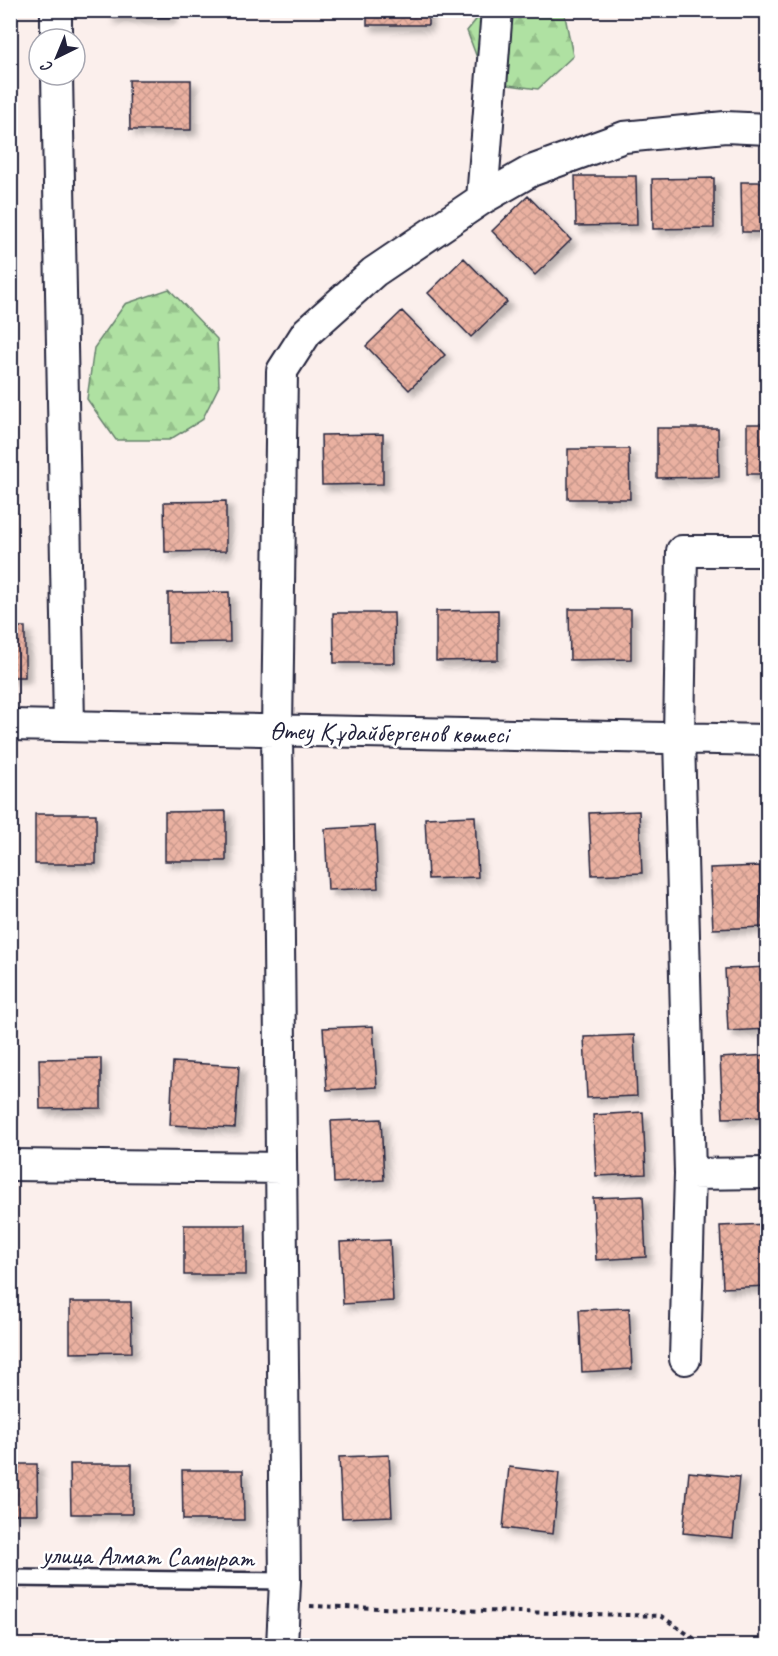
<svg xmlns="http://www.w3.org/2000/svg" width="778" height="1656" font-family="Caveat,sans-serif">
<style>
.forest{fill:url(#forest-firs);stroke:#68826e;stroke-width:1.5}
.building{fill:url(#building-cross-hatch);stroke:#22223b;stroke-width:1.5;filter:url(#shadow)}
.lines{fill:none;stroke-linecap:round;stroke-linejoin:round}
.service-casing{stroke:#22223b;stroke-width:20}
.minor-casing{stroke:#22223b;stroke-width:34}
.path{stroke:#22223b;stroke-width:4;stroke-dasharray:4.5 4.5;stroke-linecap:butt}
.service{stroke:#fff;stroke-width:15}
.minor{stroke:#fff;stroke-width:30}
.labels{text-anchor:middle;stroke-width:5;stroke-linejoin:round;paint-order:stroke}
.street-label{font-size:26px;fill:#22223b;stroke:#fff}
</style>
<defs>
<pattern id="forest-firs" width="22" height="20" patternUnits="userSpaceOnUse" patternTransform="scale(1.5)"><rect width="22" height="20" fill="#afe1a2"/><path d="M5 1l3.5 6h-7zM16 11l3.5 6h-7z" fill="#96c18c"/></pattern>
<pattern id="building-cross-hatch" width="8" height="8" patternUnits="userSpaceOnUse" patternTransform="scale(1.5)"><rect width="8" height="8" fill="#eab1a1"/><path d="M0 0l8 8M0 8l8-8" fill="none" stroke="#c8988c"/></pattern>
<filter id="shadow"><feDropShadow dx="5.5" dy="5.5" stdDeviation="3" flood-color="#0004"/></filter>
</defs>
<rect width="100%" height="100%" fill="#fbefec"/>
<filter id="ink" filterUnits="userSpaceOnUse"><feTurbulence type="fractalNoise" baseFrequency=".0167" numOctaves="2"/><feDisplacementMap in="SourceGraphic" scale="12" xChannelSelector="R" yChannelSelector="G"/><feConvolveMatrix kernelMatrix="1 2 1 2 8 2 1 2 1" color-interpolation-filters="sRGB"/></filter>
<g filter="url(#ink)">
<path class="forest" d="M483 11H564L573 56 538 89 486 82 467 31Z
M169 289 217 339 219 386 202 420 169 440H116L87 399 94 348 125 304Z"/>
<path class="building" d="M109 10H171V17H109Z
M367 10H428V25H367Z
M129 80H191V130H130Z
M575 176H636L637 225 576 226Z
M714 178V228L653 229 652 179Z
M741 182H768V232H742Z
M528 196 571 240 535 275 492 231Z
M464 258 507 302 471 337 428 293Z
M402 311 445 355 409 390 366 346Z
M747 424H768V474H747Z
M657 428H718L719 477 657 478Z
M383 434V484L322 485 321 435Z
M568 449H629L630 499H568Z
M226 501V551L165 552 164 502Z
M229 592 230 642 168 643V593Z
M569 609H631V659L570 660Z
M498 610V660L436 661V611Z
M333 613H394L395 663H334Z
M10 627H25V677H10Z
M226 811V861H165V812Z
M639 811 642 873 592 875 589 813Z
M35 814H96V864H35Z
M475 816 478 877 428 879 425 818Z
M375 826 378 888 328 890 325 829Z
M760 866 763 927 713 929 710 868Z
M768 967V1029L728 1031 725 969Z
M373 1026 377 1087 327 1090 323 1028Z
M634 1035 637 1096 587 1098 584 1037Z
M768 1055V1117L723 1118 720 1058Z
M101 1058V1108L40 1109 39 1059Z
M173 1062 239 1066 235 1128 170 1125Z
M643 1112 646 1174 596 1176 593 1115Z
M381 1119 384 1180 334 1183 331 1121Z
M643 1196 646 1257 596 1260 593 1198Z
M768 1224V1286L723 1288 720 1226Z
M184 1225H246V1275H184Z
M390 1240 393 1301 343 1304 340 1242Z
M70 1302H131L132 1352 70 1353Z
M629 1308 632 1369 582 1372 579 1310Z
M389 1455 392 1516 342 1518 339 1457Z
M10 1464H37L38 1514H10Z
M70 1464H132V1514H71Z
M509 1467 559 1473 553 1534 503 1528Z
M182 1470H243L244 1520H183Z
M689 1472 739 1477 733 1538 683 1533Z"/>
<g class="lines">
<g class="service-casing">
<path id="service" d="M10 1578 285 1581"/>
</g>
<g class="minor-casing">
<path id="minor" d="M56 10V39
M57 75 69 725
M482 199 497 10
M10 725 768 740
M10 1165 281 1168
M690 1174 768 1173
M685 1359 690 1174 679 738 682 551H768
M282 1646 285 1581 277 730 282 371 307 332 374 272 482 199 531 171 624 137 725 127 768 129"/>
</g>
<path class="path" d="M310 1606 661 1616 705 1646"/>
<use href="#service" class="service"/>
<use href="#minor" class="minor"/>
</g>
</g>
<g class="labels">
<g class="street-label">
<text transform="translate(389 732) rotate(1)" y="9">Өтеу Құдайбергенов көшесі</text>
<text transform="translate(148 1556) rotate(1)" y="9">улица Алмат Самырат</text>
</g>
</g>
<rect width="778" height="1656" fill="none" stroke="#fff" stroke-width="36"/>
<rect x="18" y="18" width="742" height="1620" fill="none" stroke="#22223b" stroke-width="2" filter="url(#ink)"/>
<g transform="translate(57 57) rotate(223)"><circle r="28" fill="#ffffff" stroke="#a7a7b1" stroke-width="1.5"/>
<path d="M0-4.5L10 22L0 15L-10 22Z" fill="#22223b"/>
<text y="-9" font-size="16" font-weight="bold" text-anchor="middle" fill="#22223b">С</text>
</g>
</svg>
